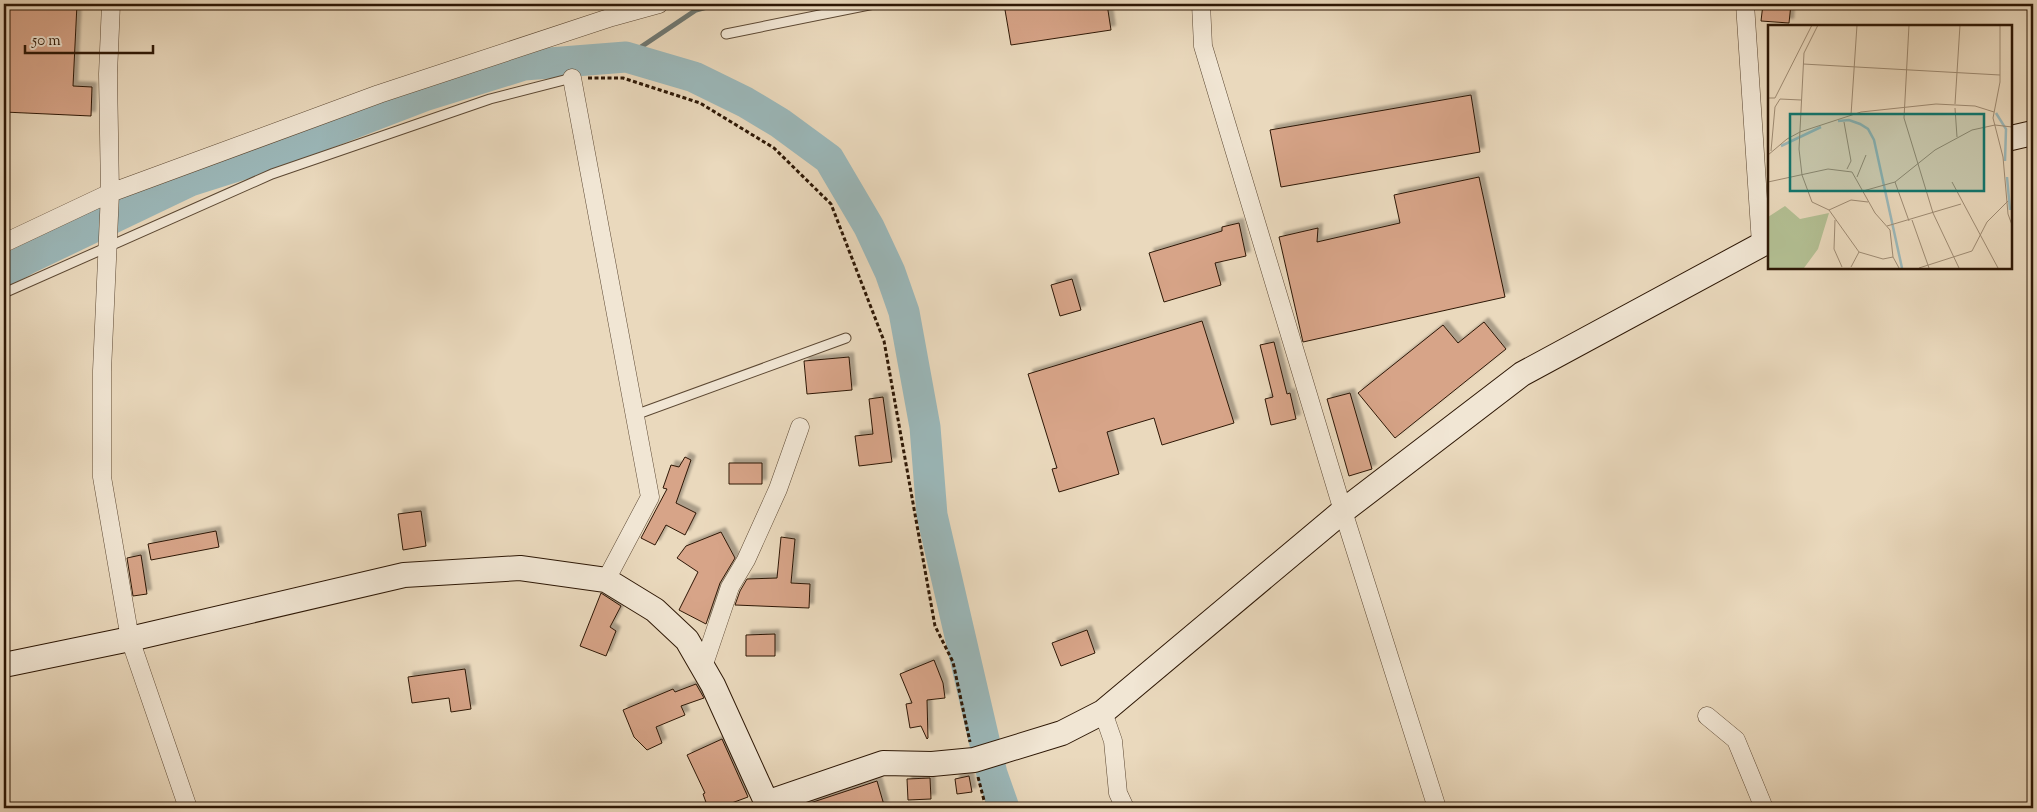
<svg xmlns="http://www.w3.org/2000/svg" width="2037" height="812" font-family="'Sorts Mill Goudy',serif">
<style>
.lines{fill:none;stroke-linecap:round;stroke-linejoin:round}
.stream{stroke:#6f7872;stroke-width:5}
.river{stroke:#9bb8ba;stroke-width:31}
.building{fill:#d7a488;stroke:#2d1705;filter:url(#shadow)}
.lane-casing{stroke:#5c4833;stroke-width:11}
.street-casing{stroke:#5c4833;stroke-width:19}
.secondary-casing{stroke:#2d1705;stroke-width:26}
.path{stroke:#2d1705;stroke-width:3;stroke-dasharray:4 2.5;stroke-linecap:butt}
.lane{stroke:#f1e6d4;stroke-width:9}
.street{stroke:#f1e6d4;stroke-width:18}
.secondary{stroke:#f1e6d4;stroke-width:24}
.inset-river{fill:none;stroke:#9bb8ba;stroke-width:2.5}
.inset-road{fill:none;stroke:#9e8b73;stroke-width:1}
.view{fill:#0f766e;fill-opacity:0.15;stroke:#0f766e;stroke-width:2.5}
.inset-edge{fill:none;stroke:#2d1705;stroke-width:2.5}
</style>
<defs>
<filter id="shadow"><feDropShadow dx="4.5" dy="-4.5" stdDeviation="1" flood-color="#0004"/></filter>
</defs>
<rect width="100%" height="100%" fill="#ead9bd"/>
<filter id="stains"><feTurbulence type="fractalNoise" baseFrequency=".004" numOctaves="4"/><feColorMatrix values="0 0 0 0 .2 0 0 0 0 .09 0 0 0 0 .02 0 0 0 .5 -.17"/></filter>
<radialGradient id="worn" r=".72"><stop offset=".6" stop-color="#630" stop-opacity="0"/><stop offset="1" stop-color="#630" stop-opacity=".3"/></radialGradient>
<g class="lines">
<path class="stream" d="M626 57 696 10 718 4"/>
<path class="river" d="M4 272 27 259 190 181 265 157 424 96 524 65 626 57 694 77 745 102 780 123 829 159 869 227 890 272 904 312 925 427 932 515 992 774 1004 808"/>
</g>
<path class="building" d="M4 4H77L73 86 92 87 91 116 4 112Z
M1004 4H1107L1111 30 1011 45Z
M1763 4H1791L1789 23 1761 21Z
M1471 95 1480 152 1281 187 1270 130Z
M1479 177 1505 297 1303 342 1279 237 1318 228 1317 242 1400 223 1394 195Z
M1239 223 1246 256 1215 263 1221 285 1164 302 1149 253 1222 231V227Z
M1072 279 1081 310 1060 316 1051 285Z
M1202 321 1234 423 1162 445 1154 418 1107 432 1119 474 1059 492 1052 469 1057 468 1028 374Z
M1484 322 1506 349 1395 438 1358 393 1443 325 1458 343Z
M1274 342 1287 394 1290 393 1296 419 1271 425 1265 399 1273 397 1260 345Z
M849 357 852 390 807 394 804 361Z
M1350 393 1372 469 1349 476 1327 399Z
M883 397 892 462 859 466 855 436 873 434 869 399Z
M685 457 691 460 676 503 696 513 685 535 666 525 655 545 641 538 667 489 663 488 671 465 679 467Z
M729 463H762V484H729Z
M421 511 426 546 403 550 398 514Z
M216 531 219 547 151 560 148 544Z
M721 532 735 558 720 583 706 624 679 610 698 572 677 558 686 546Z
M781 537 795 539 791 583 810 584 809 608 735 605 740 591 747 579 777 578Z
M141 555 147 594 133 596 127 558Z
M601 593 621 606 610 627 616 631 606 656 580 646Z
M1087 630 1095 653 1061 666 1052 643Z
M775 634V656H746V635Z
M934 660 943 683 945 698 927 700 928 738 927 739 921 726 910 728 906 704 912 703 900 674Z
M465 669 471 709 451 712 449 698 412 703 408 677Z
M696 684 704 698 681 706 685 715 656 727 662 743 647 750 634 737 623 710 673 689 675 692Z
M722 739 748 797 718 808H708L703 794 705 793 687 755Z
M969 776 972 792 957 794 955 779Z
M930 778 931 799 908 800 907 779Z
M877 781 884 805 875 808H801V806Z"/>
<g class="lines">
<g class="lane-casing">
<path id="lane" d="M726 34 874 4
M4 293 272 174 490 99 572 78
M635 415 846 338"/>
</g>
<g class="street-casing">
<path id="street" d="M111 4 108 74 110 193 102 371V477L130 639 188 808
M1201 4 1203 46 1343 511 1437 808
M1745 4 1761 244
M572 78 650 497 606 580
M4 243 110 193 379 94 612 17 659 4
M703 667 730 587 746 560 778 489 800 427
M1103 712 1113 741 1118 793 1125 808
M1707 716 1736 740 1764 808"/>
</g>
<g class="secondary-casing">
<path id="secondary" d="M2011 138 2033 133
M4 665 130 639 404 575 520 568 606 580 655 610 687 640 713 685 769 808
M766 803 883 763 932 764 974 760 1062 733 1103 712 1343 511 1522 374 1770 240"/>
</g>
<path class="path" d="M588 78H623L700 103 774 148 831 204 884 341 935 626 953 662 970 742
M978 777 986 808"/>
<use href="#lane" class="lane"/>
<use href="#street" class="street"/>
<use href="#secondary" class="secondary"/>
</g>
<g transform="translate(1768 25)">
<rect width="244" height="244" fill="#ead9bd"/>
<path d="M17 181 32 194 61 188 50 224 36 243H0V192Z" fill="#b3c094"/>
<path class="inset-river" d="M228 88 238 104 237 136M70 96 81 95 92 99 100 104 106 115 134 243M13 121 53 102M239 152 242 185"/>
<path class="inset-road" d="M50 0 36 28 31 124 34 150 44 177 61 185 91 227 115 234 125 232M141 0 136 93 165 188 191 243M232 0V57L225 93 235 132 240 189 244 200M35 39 232 50M0 73H7L44 0M187 79 192 0M187 83 189 112M83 90 89 0M76 97 83 136 79 144M3 126 7 82 12 74 33 75M0 130 19 114 32 107 93 87 168 79 207 81 226 87M89 152 98 130M0 157 60 144 84 147 107 188 122 205 125 232 131 243M127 157 141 196M184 157 230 243M95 166 127 157 167 125 204 105 227 100 244 102M61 185 83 175 100 177M67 195 66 224 74 242M144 195 161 243M119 201 193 179M83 242 91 227M151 243 204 226 219 197 240 176"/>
<path class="view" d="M22 89H216V166H22Z"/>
<rect width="244" height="244" class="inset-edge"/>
</g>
<rect width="2037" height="812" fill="none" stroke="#ead9bd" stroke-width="20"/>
<rect x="5" y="5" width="2027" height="802" fill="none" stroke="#2d1705" stroke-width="2.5"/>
<rect x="10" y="10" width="2017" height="792" fill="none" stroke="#2d1705"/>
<path d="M25 45v8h128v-8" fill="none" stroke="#2d1705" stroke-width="2.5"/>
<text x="32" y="45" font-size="15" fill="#2d1705" stroke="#f1e6d4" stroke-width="4" paint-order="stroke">50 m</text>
<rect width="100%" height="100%" filter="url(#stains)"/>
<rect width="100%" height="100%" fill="url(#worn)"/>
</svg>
